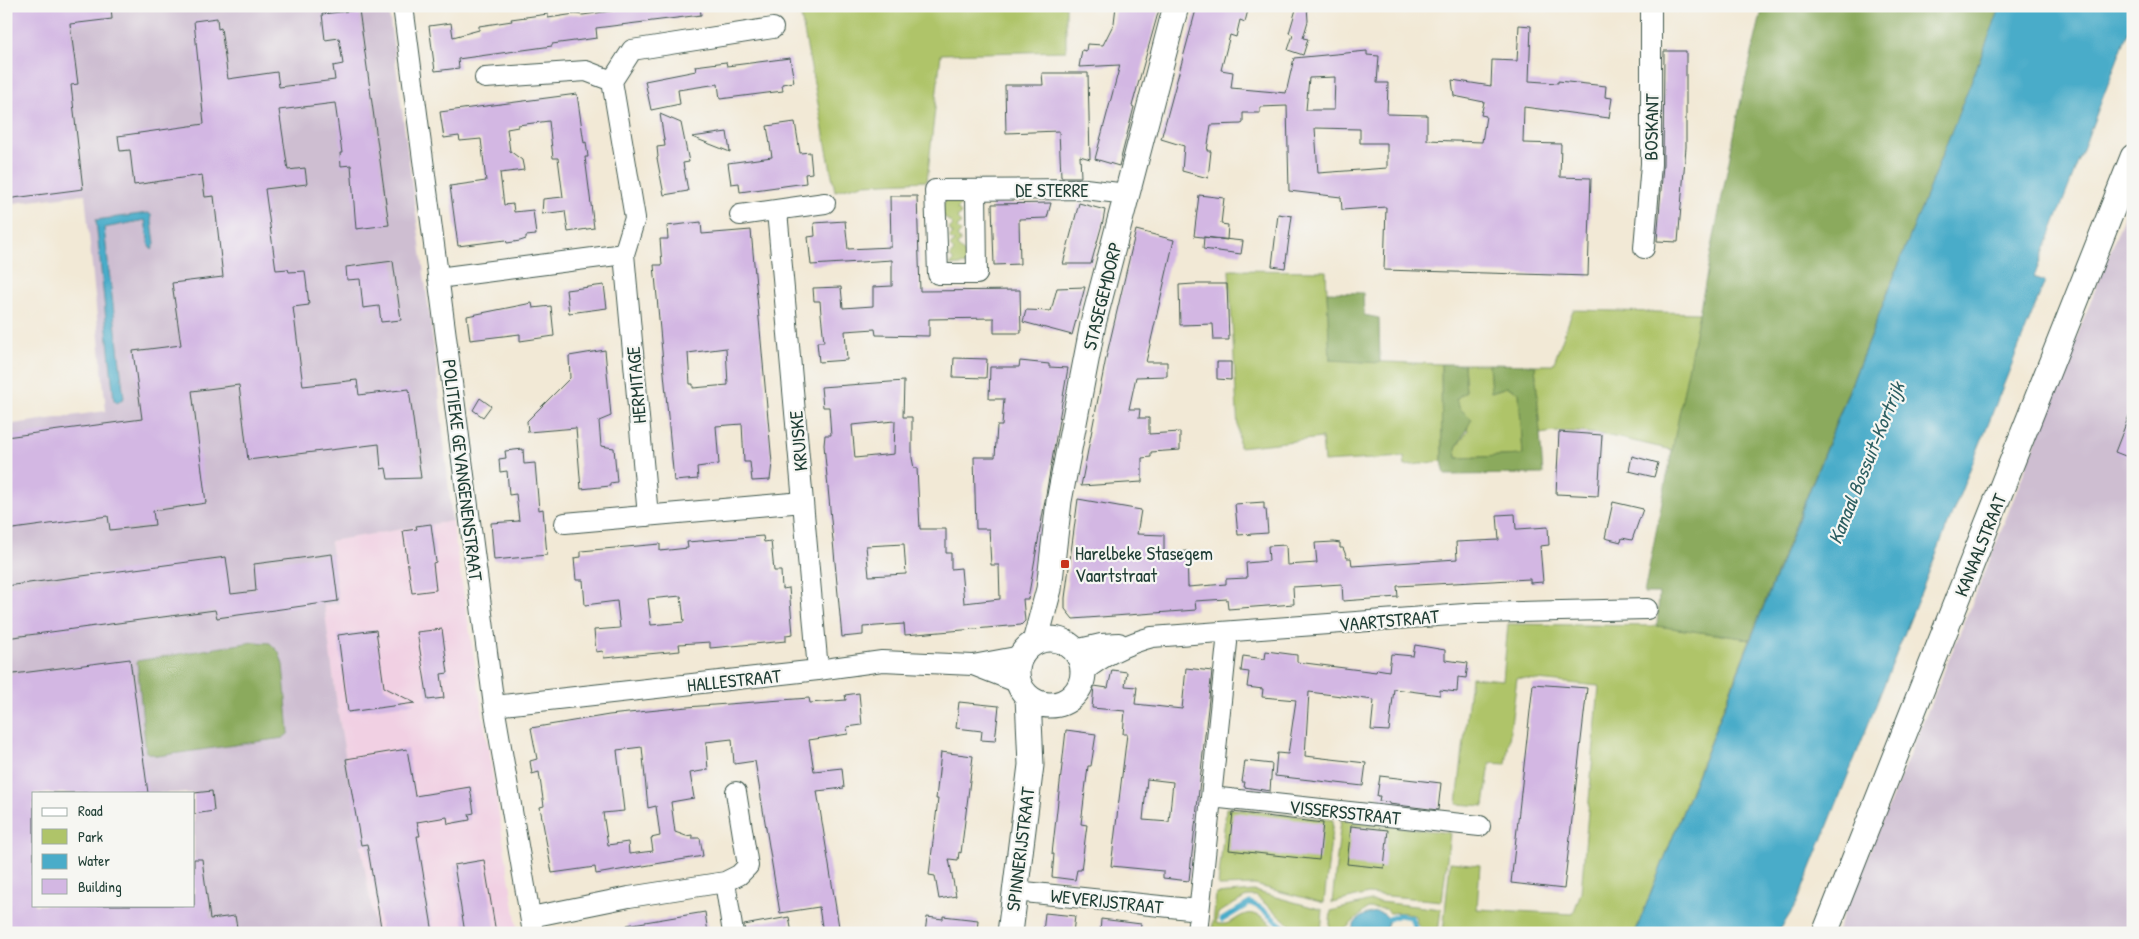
<svg xmlns="http://www.w3.org/2000/svg" width="2139" height="939" font-family="'Patrick Hand',sans-serif">
<style>
.built{fill:#f1d0e3}
.industrial{fill:#cebed1;fill-rule:evenodd}
.green{fill:#afc469;stroke:#67804e}
.forest{fill:#8baa5d;stroke:#557448}
.water{fill:#4aacc9;stroke:#34747e}
.lines{fill:none;stroke-linecap:round;stroke-linejoin:round}
.stream{stroke:#4aacc9;stroke-width:5}
.building{fill:#d3b7e3;fill-rule:evenodd}
.minor-casing{stroke:#3f574c;stroke-width:22}
.tertiary-casing{stroke:#3f574c;stroke-width:27}
.minor{stroke:#fff;stroke-width:20}
.tertiary{stroke:#fff;stroke-width:25}
.poi-dot{fill:#c8321e;stroke:#f6f6f2;stroke-width:2}
.labels{text-anchor:middle;stroke-width:4.5;stroke-linejoin:round;paint-order:stroke}
.street-label{font-size:19px;fill:#1f3d34;stroke:#f6f6f2}
.poi-label{font-size:19px;fill:#1f3d34;stroke:#f6f6f2;text-anchor:start}
.water-label{font-size:20px;font-style:italic;fill:#2c5e61;stroke:#f6f6f2}
</style>
<rect width="100%" height="100%" fill="#f6f6f2"/>
<filter id="ink" filterUnits="userSpaceOnUse"><feTurbulence type="fractalNoise" baseFrequency=".02" numOctaves="2"/><feDisplacementMap in="SourceGraphic" scale="10" xChannelSelector="R" yChannelSelector="G"/><feConvolveMatrix kernelMatrix="1 2 1 2 8 2 1 2 1" color-interpolation-filters="sRGB"/></filter>
<filter id="wash" filterUnits="userSpaceOnUse"><feTurbulence type="fractalNoise" baseFrequency=".0096" numOctaves="4" result="noise"/><feDisplacementMap in="SourceGraphic" scale="20" xChannelSelector="R" yChannelSelector="G"/><feGaussianBlur stdDeviation="1.12" result="paint"/><feColorMatrix in="noise" values="0 0 0 0 0 0 0 0 0 0 0 0 0 0 0 0 0 1.4 0 .05"/><feComposite in="paint" operator="in"/></filter>
<g filter="url(#wash)">
<rect width="100%" height="100%" fill="#f2e9d6"/>
<path class="built" d="M452 521 518 933H376L338 713 324 605 339 603 330 541Z"/>
<path class="industrial" d="M6 6H388L436 363 452 521 330 541 339 603 324 605 338 713 376 933H6V425L106 411 85 194 6 204ZM34 793H194V905H34Z
M2133 193V933H1836L1985 572Z"/>
<path class="green" d="M799 6H1066V51L941 54 927 181 863 184 835 191Z
M955 198 968 204 970 212 961 205 957 209 961 213 957 219 961 223 957 228 961 232 957 237 961 240 957 246 970 258 969 264 950 266 954 261 950 256 954 251 950 247 954 242 949 238 953 234 949 229 953 225 940 213 945 200Z
M1229 270 1326 271 1330 360 1441 364 1442 461 1405 466 1404 457 1324 462 1322 438 1239 447Z
M1573 310 1699 313 1673 450C1628 441 1586 426 1540 434L1535 365H1553Z
M1464 364H1489L1491 392 1507 387 1519 391 1523 455 1457 458 1456 448 1468 430 1456 399 1466 391Z
M1508 624 1657 626 1750 639 1635 933H1443L1450 862 1480 865 1477 909 1573 914 1581 892 1599 686 1517 678 1506 764 1490 763 1484 806 1457 804 1471 677 1503 680Z
M1226 808 1333 820 1324 903 1255 885 1218 886Z
M1341 820 1450 833 1442 901 1368 894 1332 903Z
M1254 891 1323 910 1321 933H1300L1256 896H1248L1218 913 1216 923C1232 929 1240 910 1254 914 1263 916 1273 927 1281 933H1212L1216 894Z
M1371 901 1441 909 1438 933C1424 933 1418 931 1415 916 1406 912 1400 912 1390 913L1385 909 1368 908 1341 933H1329L1331 911Z"/>
<path class="forest" d="M1763 6H2001L1750 639 1657 626 1659 593H1644L1742 95Z
M1327 292 1363 293 1364 315 1379 318 1380 363 1330 360Z
M1441 364H1464L1466 391 1456 399 1460 409 1472 419 1456 448 1457 458 1523 455 1519 392 1507 387 1491 392 1489 364 1535 365 1543 474 1445 475 1442 461Z
M253 642 270 643 279 652 283 665 289 733 283 738 158 756 146 752 137 661Z"/>
<path class="water" d="M2001 6H2133V19L2034 277 2045 281 1797 903 1778 933H1635Z
M148 213 151 215 155 243 152 250 149 246 145 220 104 228 124 398 117 403 114 400 96 220Z
M1376 912 1384 914 1389 919 1385 933H1351C1354 919 1363 914 1376 912Z"/>
<g class="lines">
<path class="stream" d="M1389 919 1399 915 1411 917 1417 933
M1222 920 1250 903 1259 907 1291 933"/>
</g>
<g id="blocks">
<path class="building" d="M6 6H111L112 19 70 24 78 84 71 85 83 189 6 199Z
M617 6H700L701 15 596 28 597 38 552 44V46L458 59 459 68 435 71 429 26 451 23 453 37 479 30V26L512 21 511 19 548 14V18L575 14 583 15 617 10Z
M1116 6H1160L1132 106 1134 107 1119 166 1095 159 1120 65 1079 67 1082 50 1086 51 1087 44 1103 45 1114 23Z
M1197 6H1249L1245 22 1240 20 1236 37 1230 35 1221 70 1233 72 1231 88 1286 93 1294 58 1367 51V55L1379 56 1377 83H1388L1387 114 1427 115V140L1482 142 1486 116 1481 115 1484 102 1454 96 1452 80 1491 86 1492 60 1517 61 1519 25 1531 26 1529 81 1558 83V81L1606 86 1605 97 1612 98 1609 118 1524 107 1523 143 1561 144 1560 177 1591 178 1588 276 1384 270 1386 207 1342 210 1341 197 1289 191 1287 106 1260 107V113H1243V123L1241 124 1211 125 1207 151H1211L1208 178 1182 171 1184 146 1161 139ZM1335 77 1334 110H1306L1309 78ZM1315 128 1360 129V143H1387V168L1318 173Z
M1297 6H1307L1308 21 1303 38 1308 39 1303 55 1288 50 1293 35 1289 33Z
M359 10 389 225 356 229 351 165 341 166 340 153H342L335 103 279 110 288 170 305 168 307 184 265 189 276 270 288 269 289 272 305 271 309 305 293 307 303 386 357 380 359 395 409 389 421 478 388 479 386 468 381 469 379 444 248 460 239 385 192 391 206 503 153 511 155 525 110 530 108 516 6 530V437L142 419 133 351 181 345 172 283 223 277 214 196 205 197 202 175 134 185 130 150 120 151 118 136 204 124 194 21 217 18 218 29 221 28 228 79 277 72 279 87 335 80 333 66 343 64 339 38 325 40 322 14Z
M1664 51H1686V147L1678 242 1657 241 1663 165Z
M790 58 794 82 782 84 783 91 720 99 718 84 678 90 680 104 651 110 645 81 696 71 695 66 726 62 727 66Z
M1042 73H1088L1090 159 1080 156 1081 177H1061L1059 131 1006 133 1005 85H1043Z
M577 94 584 143 586 142 588 157H585L594 228 568 232 565 211 542 214 543 199 563 197 558 158H553L549 121 518 125V127L507 129 510 151 522 160 524 170 500 173 504 205 513 204 514 212 533 210 536 235 526 236V239L520 241 507 243 506 240 458 246 450 186 486 181 481 139 460 141 459 136 444 138 440 112Z
M660 114 681 123 689 162 683 163 688 191 664 195 657 158 658 157 657 147 665 146Z
M795 122 800 153 810 152 812 173 805 174 806 183 740 192 739 183 731 184 728 163 772 157 767 126Z
M727 132 730 152 692 137Z
M1199 195 1224 198 1221 224 1228 225 1227 240 1194 236Z
M890 196H917L920 291 1020 290 1021 333H994V318L929 319V336L876 335 875 329 845 331 847 360 819 362 817 342H824L821 314 820 301H814L813 288 841 287 843 308 873 306V287L892 286V260L811 265 808 237 815 236 814 223 845 221 848 249 891 247Z
M1051 203 1047 218 1019 219 1020 264 994 265 992 204Z
M1079 203 1105 210 1103 221 1091 264H1063Z
M1278 214 1292 216 1285 268 1272 266Z
M701 222 702 234 751 230 772 463 770 480 752 481 750 462H744L742 424 716 426 719 464 697 467 698 479 674 481 654 265H662L660 239H668L667 226ZM726 348 728 385 693 388V384H690L688 353Z
M1136 230 1174 240 1146 362H1167V376L1136 377 1129 409H1140L1139 418H1149V434L1180 432V450L1151 452V457L1142 458V482L1081 486 1106 358Z
M1204 237 1243 241 1241 254 1203 249Z
M393 261 401 320 381 322 379 306 363 308 360 279 347 280 346 267Z
M1194 284H1227L1229 340H1214L1213 324 1180 325 1179 285Z
M604 285 607 308 569 313 566 290Z
M1085 287 1072 335 1023 322 1026 310 1051 311 1057 288Z
M532 303 533 308 551 306 554 336 520 341V334L470 340 467 316Z
M605 350 611 416 599 421 601 446 614 448 617 482 610 483V486L581 489 576 428 528 432 527 421 570 378 569 356Z
M954 358 987 359 986 378 953 377Z
M1020 361 1049 364V367L1068 368 1028 599H1023L1025 621 1021 625 905 635 904 624 863 627V635L842 637 824 445 825 435H831L829 407H823L821 387 904 381 903 417H912V458L914 468H917L920 529H946V553H951V569L961 568 964 603 1000 599 999 565H991L989 529H976L974 457H995L997 426H1002L1004 399H989L990 367H1019ZM895 421 894 454 855 458 852 425ZM904 544 906 574 869 576 866 546Z
M1217 362H1231V380L1217 379Z
M480 398 491 406 483 417 473 410Z
M2132 408H2133V459L2115 452Z
M1559 432 1602 435 1598 496 1556 494Z
M523 449 524 464 535 463 539 510 543 509 547 555 494 560 491 523 519 521 516 494 509 495 507 471 500 472 499 459 506 458 505 451Z
M1632 456 1658 463 1654 477 1629 471Z
M1078 499 1141 510 1137 534 1164 535V553L1187 551 1188 587 1226 584V579L1247 578 1246 563 1269 561 1268 546 1286 545 1287 565 1317 563 1315 543 1334 542 1340 543V548H1343L1347 558H1351L1352 566 1457 559 1456 542 1499 540 1497 515 1515 514 1516 529H1518L1548 527 1549 545 1540 546 1543 582 1530 583V579L1397 586 1398 597 1343 601 1342 584 1293 587 1294 604 1228 609 1227 599 1195 601 1196 610 1073 619 1065 609V598Z
M1264 502V509H1266L1268 533 1238 535 1235 504Z
M1613 502 1643 509 1632 540 1622 538 1621 542 1605 538Z
M431 524 436 562 433 563 436 590 412 593 403 531 417 529 416 526Z
M763 536 764 542 771 541 774 571H781L782 589 789 588 793 634 786 635V641L710 648V642L679 644 680 651 604 658 603 651 596 652 594 630 620 628 617 601 585 605 583 580H576L574 558 581 557V551L660 544V551L688 548 687 542ZM681 596 684 622 651 625 648 599Z
M332 554 338 601 217 618 215 610 6 638V586L226 557 231 594 256 591 254 564Z
M442 629 448 673 441 674 444 698 428 700 417 632Z
M376 630 384 687 415 703 348 712 338 635Z
M1415 645 1445 650V660L1468 663 1466 678 1458 677 1457 692 1440 690V695L1394 689 1389 731 1371 730 1374 700 1309 692 1305 756 1366 763 1363 786 1275 776 1277 753 1288 754 1296 700 1262 697 1263 689 1247 687 1249 672 1241 671 1243 656 1265 659 1266 651 1297 655V662L1376 672 1377 669 1389 671 1391 654 1413 656Z
M130 659 148 793H34V905H194V859H202L210 919 235 916 238 933H6V675Z
M1186 668 1212 671 1189 881 1163 878V871L1111 866 1127 734H1123L1125 711 1092 708 1094 686 1108 688 1112 670 1127 672 1125 686 1137 687 1135 704 1182 709ZM1147 779 1173 782 1169 822 1143 820Z
M1533 684 1587 688 1564 889 1511 883Z
M859 693 862 725 847 727 848 734 809 740 814 771 842 768 844 788 817 791 840 933H823L819 907 780 913 755 761 734 764 732 739 706 742 708 770 690 773 694 798 671 802 675 832 686 836 692 835V838H700L703 856 596 874 595 867 552 873 540 807 544 806 539 772 532 774 530 761 537 759 531 728 609 715 687 707 809 698 810 703 846 700 845 695ZM642 747 648 808 656 806 660 836 651 838 653 851 629 854 628 842 608 845 603 813 624 811 617 750Z
M959 702 999 706 995 741 981 740 982 731 956 728Z
M1066 730 1096 734 1091 766H1088L1081 824 1087 825 1081 870H1077L1075 880 1052 877 1054 854H1052Z
M407 749 415 796 470 787 474 813 469 814 470 820 448 824 447 817 417 822 420 836H417L433 933H382L367 844 361 845 346 759Z
M941 752 973 756 961 853 959 852 958 860 949 859 956 896 939 899 935 876 929 875 938 799H936Z
M1245 761 1272 764 1270 791 1244 787 1245 782H1242Z
M1380 776 1441 783 1438 810 1389 804V802L1379 801 1380 796H1377Z
M212 791 214 811 194 814V793Z
M1233 812 1323 823 1319 860 1229 850Z
M1351 826 1388 830 1384 868 1347 864Z
M484 860 496 933H465L454 865Z
M705 912 708 933H627V925Z
M1045 913 1075 916 1073 933H1043Z
M943 916 978 920 977 933H925L927 917 943 919Z
M789 917 792 933H745L744 925Z
M1101 919 1141 924 1140 933H1100Z"/>
</g>
</g>
<g filter="url(#ink)">
<use href="#blocks" fill-opacity="0" stroke="#3f574c" stroke-width="1"/>
<g class="lines">
<g class="minor-casing">
<path id="minor" d="M403 6 494 706 533 933
M485 78 586 71 612 81
M976 190 977 274H938L935 190 1085 189 1127 194
M777 211 818 670
M740 215 825 203
M1644 248 1651 164V6
M438 278 624 254
M648 516 624 254 635 218 612 81 632 50 773 28
M565 523 803 502
M1075 650 1101 644 1119 643
M973 665 1019 683
M1083 672C1104 655 1125 644 1152 637L1478 613 1647 609
M494 706 818 670 882 661 973 665 1021 656
M1211 797 1480 826
M725 882 733 933
M1015 891 1199 910
M531 917 629 897 725 882 739 875 748 866 736 792
M1197 933 1228 633"/>
</g>
<g class="tertiary-casing">
<path id="tertiary" d="M1017 672a33 33 0 1 1 66 0a33 33 0 1 1-66 0Z
M1035 642 1049 589 1059 501 1093 324 1176 6
M1010 933 1031 765 1028 697
M1825 933 2133 157"/>
</g>
<use href="#minor" class="minor"/>
<use href="#tertiary" class="tertiary"/>
</g>
</g>
<rect class="poi-dot" x="1060" y="559" width="10" height="10" rx="2.5"/>
<g class="labels">
<g class="street-label">
<text transform="translate(1651 127) rotate(-89)" y="7">BOSKANT</text>
<text x="1052" y="197">DE STERRE</text>
<text transform="translate(1102 296) rotate(-76)" y="7">STASEGEMDORP</text>
<text transform="translate(636 385) rotate(-95)" y="7">HERMITAGE</text>
<text transform="translate(798 441) rotate(-95)" y="7">KRUISKE</text>
<text transform="translate(463 470) rotate(83)" y="7">POLITIEKE GEVANGENENSTRAAT</text>
<text transform="translate(1980 545) rotate(-68)" y="7">KANAALSTRAAT</text>
<text transform="translate(1389 620) rotate(-5)" y="7">VAARTSTRAAT</text>
<text transform="translate(734 680) rotate(-6)" y="7">HALLESTRAAT</text>
<text transform="translate(1345 812) rotate(6)" y="7">VISSERSSTRAAT</text>
<text transform="translate(1020 849) rotate(-83)" y="7">SPINNERIJSTRAAT</text>
<text transform="translate(1107 901) rotate(6)" y="7">WEVERIJSTRAAT</text>
</g>
<g class="poi-label">
<text x="1075" y="560">Harelbeke Stasegem<tspan x="1075" dy="22">Vaartstraat</tspan></text>
</g>
<g class="water-label">
<text transform="translate(1866 463) rotate(-68)" y="7">Kanaal Bossuit-Kortrijk</text>
</g>
</g>
<rect width="2139" height="939" fill="none" stroke="#f6f6f2" stroke-width="25"/>
<rect x="32" y="792" width="162" height="115" fill="#f6f6f2" stroke="#a0aca6"/>
<rect x="42" y="808" width="25" height="8" fill="#ffffff" stroke="#a0aca6"/>
<text x="78" y="816" font-size="15" fill="#1f3d34">Road</text>
<rect x="42" y="829" width="25" height="15" fill="#afc469" stroke="#a0aca6"/>
<text x="78" y="842" font-size="15" fill="#1f3d34">Park</text>
<rect x="42" y="854" width="25" height="15" fill="#4aacc9" stroke="#a0aca6"/>
<text x="78" y="866" font-size="15" fill="#1f3d34">Water</text>
<rect x="42" y="879" width="25" height="15" fill="#d3b7e3" stroke="#a0aca6"/>
<text x="78" y="892" font-size="15" fill="#1f3d34">Building</text>
</svg>
